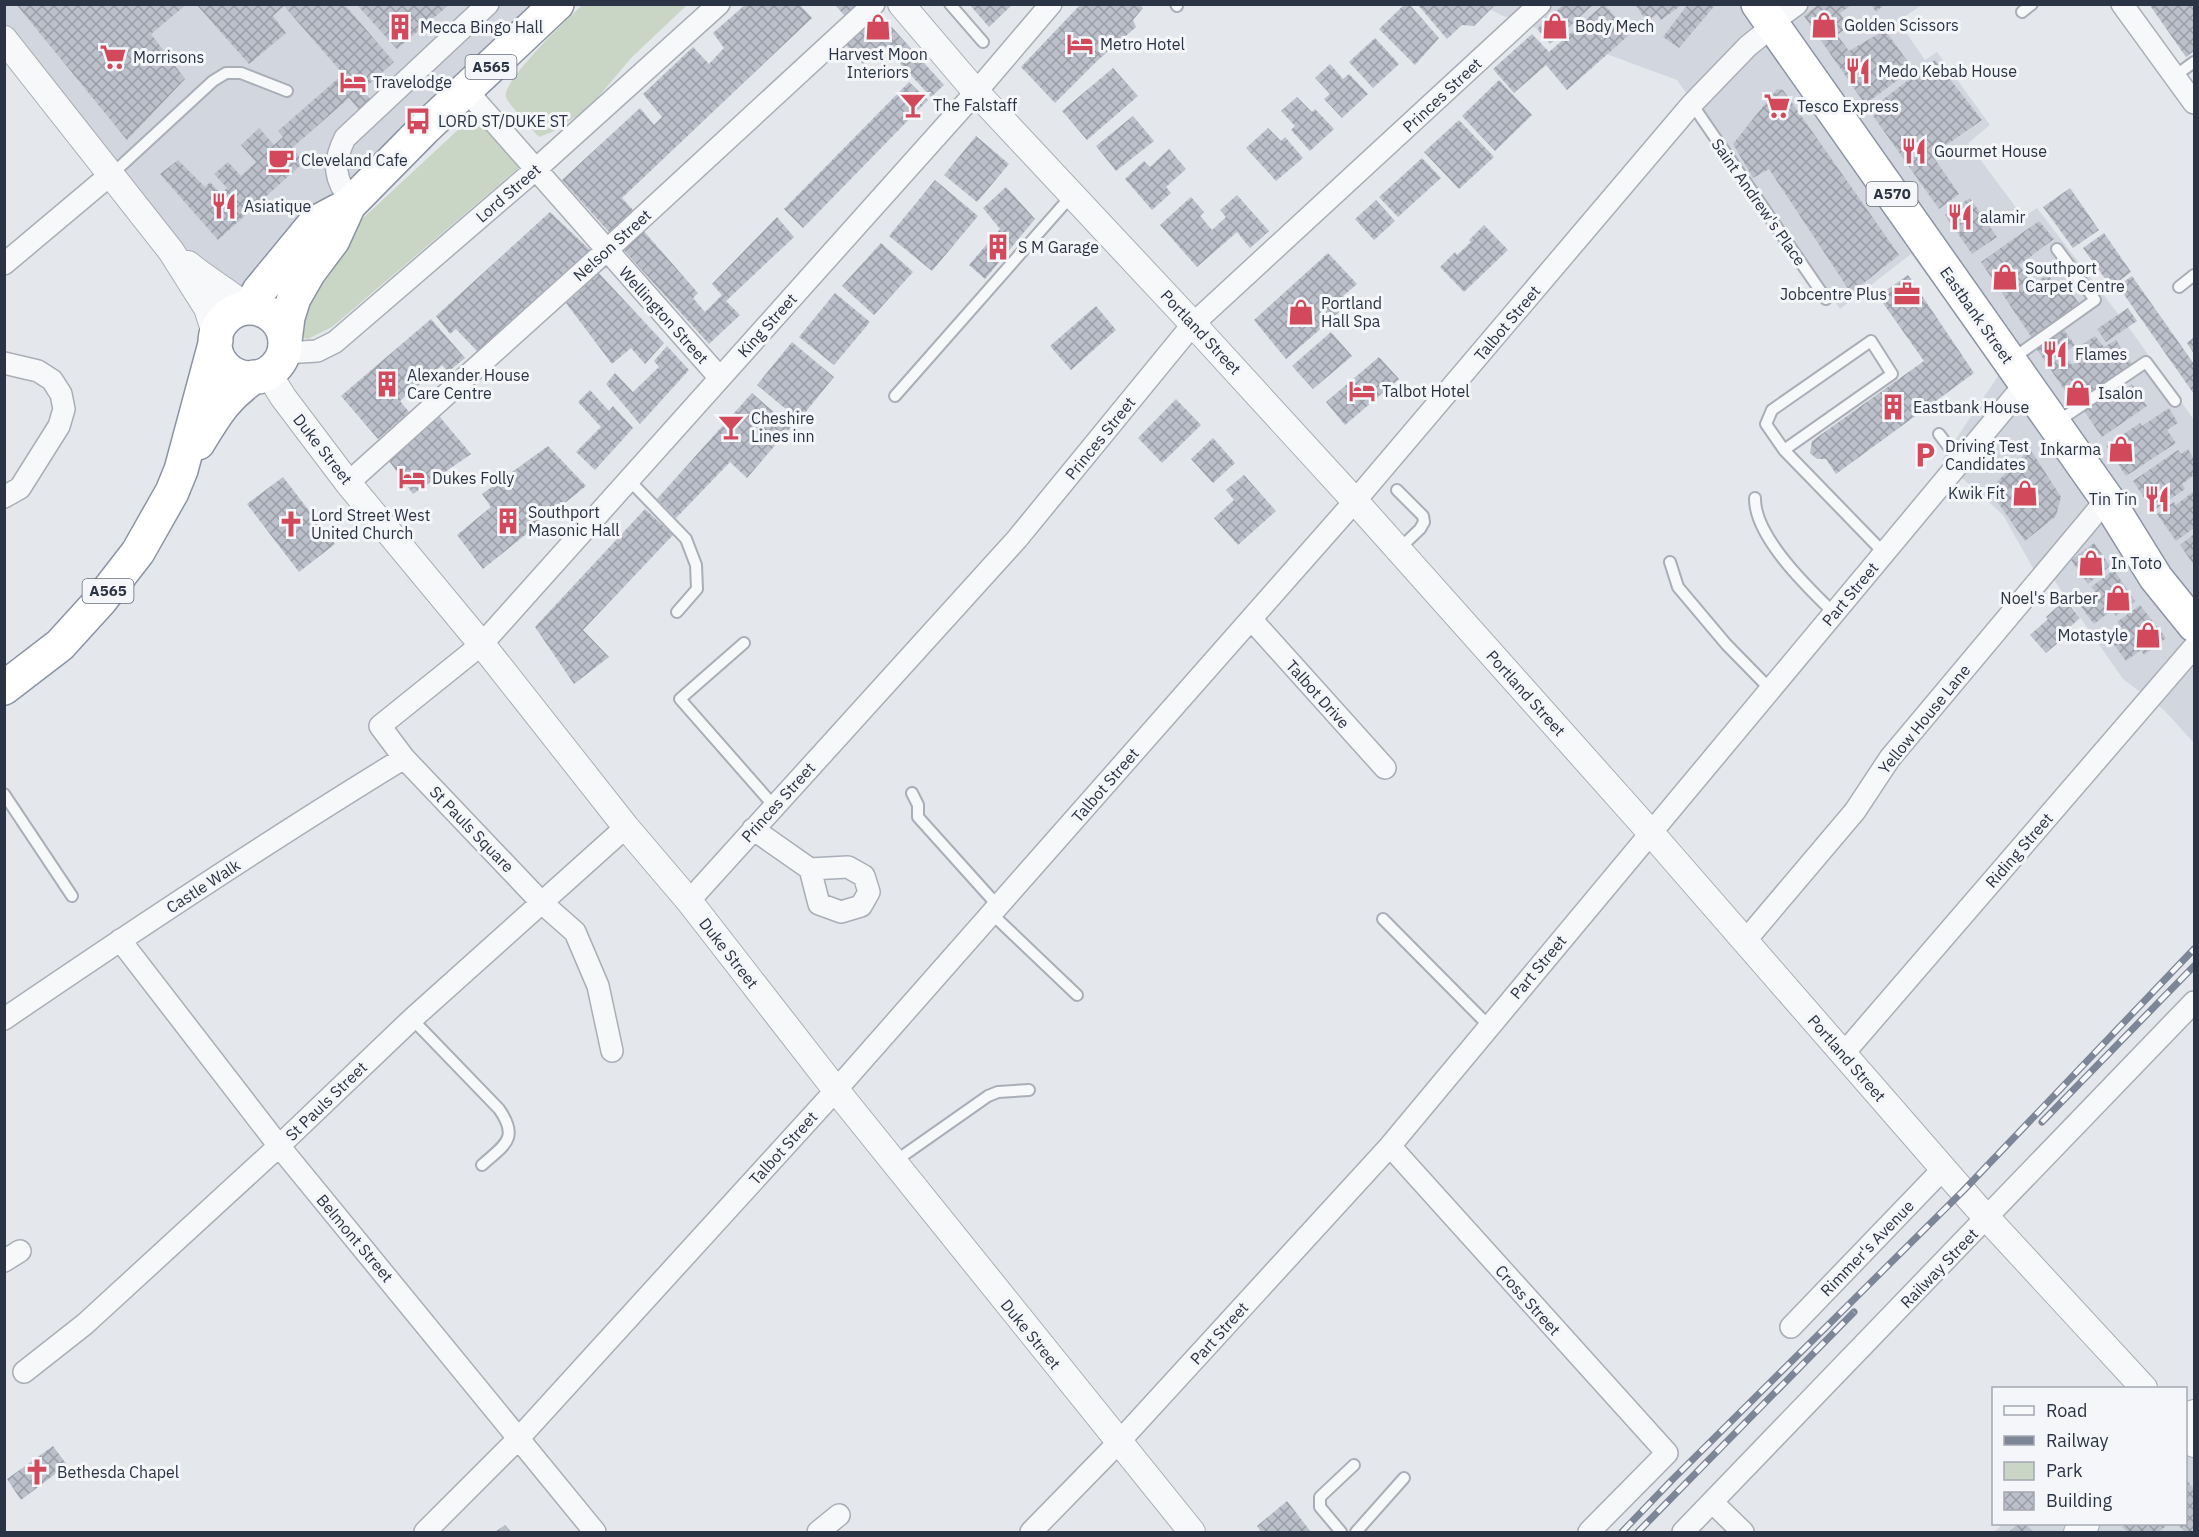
<svg xmlns="http://www.w3.org/2000/svg" width="2199" height="1537" font-family="'IBM Plex Sans',sans-serif">
<style>
.built{fill:#d2d6de}
.park{fill:#c9d6c5}
.building{fill:url(#building-cross-hatch)}
.lines{fill:none;stroke-linecap:round;stroke-linejoin:round}
.service-casing{stroke:#a9aeb7;stroke-width:14}
.minor-casing{stroke:#a9aeb7;stroke-width:24}
.tertiary-casing{stroke:#a9aeb7;stroke-width:28}
.trunk-casing{stroke:#8b94a3;stroke-width:36}
.service{stroke:#f7f8fa;stroke-width:10}
.minor{stroke:#f7f8fa;stroke-width:21}
.tertiary{stroke:#f7f8fa;stroke-width:26}
.trunk{stroke:#fff;stroke-width:33}
.rail-casing{stroke:#7d8696;stroke-width:7}
.rail{stroke:#f4f6f9;stroke-width:4.5;stroke-dasharray:14;stroke-linecap:butt}
.labels{text-anchor:middle;stroke-width:6;stroke-linejoin:round;paint-order:stroke}
.shield{fill:#f4f6f9;stroke:#676e7b;stroke-width:1.5}
.shield-label{font-size:15px;font-weight:bold;fill:#2b3445}
.poi-label{font-size:16px;fill:#2b3445;stroke:#f4f6f9;text-anchor:start}
.street-label{font-size:16px;fill:#2b3445;stroke:#f4f6f9}
</style>
<defs>
<pattern id="building-cross-hatch" width="8" height="8" patternUnits="userSpaceOnUse" patternTransform="scale(1.5)"><rect width="8" height="8" fill="#bbc0ca"/><path d="M0 0l8 8M0 8l8-8" fill="none" stroke="#989da6"/></pattern>
</defs>
<rect width="100%" height="100%" fill="#e4e7ec"/>
<path class="built" d="M5 5H556L249 308 215 322 5 40Z
M1482 5H1922L1898 21 1925 60 1937 52 1990 125 1968 143 2023 217 2037 208 2132 332 2194 420V743L2164 710 2123 679 2054 580 2033 568 2003 515 1942 460 2000 373 1911 254 1840 309 1677 80 1501 15Z
M2194 1401V1532H1994L2003 1524H2186V1405Z"/>
<path class="park" d="M582 5H687L632 57 588 109 552 132 539 137C532 129 509 105 506 97 501 81 569 18 582 5Z
M475 114 521 166 332 327 308 339 298 336 301 301 345 235Z"/>
<path class="building" d="M16 4H187L151 34 185 79 127 140Z
M196 4H344L394 62 362 90 372 101 360 111 349 98 292 148 304 162 218 240 160 174 178 160 205 187 210 182 221 194 227 188 214 174 228 162 241 176 256 162 241 145 259 128 274 145 283 137 278 131 343 74 284 6 273 16 286 33 249 64Z
M356 4H450L397 49Z
M746 4H799L812 18 622 198 633 210 609 232 562 180 640 108 654 125 662 117 643 94 693 47 709 64 724 48 713 33Z
M834 4H859L846 17Z
M969 4H1013L989 27Z
M1081 4H1139L1143 8 1133 20 1136 27 1097 61 1055 103 1021 67Z
M1405 4H1409L1439 38 1415 65 1379 29Z
M1564 4H1594L1550 44 1537 29Z
M1604 4 1630 34 1567 90 1546 65 1514 93 1493 69 1532 34 1549 52Z
M1635 4H1683L1661 20 1657 14 1647 22Z
M1688 4H1716L1679 48 1663 37Z
M1819 4H1853L1840 13 1848 27 1837 35 1849 51 1885 30 1913 69 1865 104 1804 16Z
M1871 4H1885L1876 12Z
M2149 4H2194V51L2186 57Z
M1418 5H1495L1474 26 1462 25 1447 39Z
M879 13 944 85 931 97 884 46 863 64 844 43Z
M1375 38 1399 64 1373 88 1349 62Z
M1935 60 1982 120 1932 155 1959 194 1939 209 1869 110Z
M1330 64 1343 79 1349 74 1368 94 1342 118 1324 99 1330 94 1315 78Z
M1113 68 1138 96 1087 140 1062 111Z
M1499 80 1532 115 1495 151 1462 116Z
M909 82 928 100 803 228 784 209Z
M1777 89 1783 90 1899 255 1851 293 1769 169 1753 178 1733 144Z
M1297 97 1312 112 1315 109 1334 129 1310 151 1291 130 1295 126 1281 111Z
M1133 116 1154 141 1116 171 1096 146Z
M1459 120 1494 157 1459 189 1424 152Z
M1268 128 1281 141 1285 137 1303 158 1276 181 1246 148Z
M976 136 1009 164 977 202 944 175Z
M1169 149 1186 169 1166 187 1171 193 1152 210 1125 179 1144 161 1150 167Z
M1422 158 1441 178 1398 217 1379 197Z
M935 180 978 216 932 271 889 236Z
M1006 187 1035 219 985 279 969 265 1000 229 983 208Z
M2070 188 2099 230 2073 248 2043 207Z
M1237 195 1269 231 1250 248 1237 232 1197 267 1160 225 1191 197 1204 212 1200 216 1212 230 1226 217 1220 210Z
M1970 198 1997 237 1972 254 1945 215Z
M1376 200 1395 221 1374 240 1355 219Z
M550 212 590 250 477 351 456 329 450 334 436 316Z
M777 217 794 237 726 301 740 315 709 344 621 247 641 228 698 293 693 298 705 312 722 295 712 284Z
M2039 221 2054 239 2019 265 2033 285 2048 274 2058 291 2067 286 2080 305 2032 338 1981 262Z
M1484 225 1508 250 1464 292 1440 267 1455 252 1457 255 1471 242 1469 240Z
M2104 233 2131 272 2111 287 2083 248Z
M881 243 913 272 874 315 842 286Z
M1328 253 1357 284 1343 296 1349 304 1286 359 1254 320Z
M595 269 664 343 645 364 631 348 612 364 566 303 582 289 576 284Z
M1908 275 1974 373 1836 474 1826 459H1817L1810 453 1812 441 1924 361 1878 296Z
M2132 276 2194 364V394L2118 286Z
M835 293 870 322 834 365 799 337Z
M1096 306 1116 330 1071 370 1050 346Z
M2128 308 2137 321 2106 342 2097 329Z
M431 319 465 358 448 372 442 365 400 401 409 412 378 439 341 396Z
M2064 330 2075 345 2063 354 2072 365 2089 353 2083 344 2095 336 2104 347 2116 340 2132 364 2074 404 2036 348Z
M1331 332 1352 356 1313 389 1292 366Z
M2194 337V354L2187 343Z
M792 342 834 377 799 420 757 385Z
M667 346 689 370 640 424 606 384 615 373 633 392 659 367 654 361Z
M1379 357 1399 379 1345 425 1326 402Z
M2132 384 2147 406 2102 437 2084 411 2101 399 2104 403Z
M590 390 609 411 613 406 633 428 595 470 576 452 601 427 578 402Z
M752 393 791 427 747 478 730 462 676 518 657 499Z
M1176 399 1201 425 1162 463 1138 438Z
M2169 408 2178 423 2167 430 2176 443 2126 476 2106 446 2140 423 2142 426Z
M439 416 471 454 413 494 389 461Z
M1213 438 1235 463 1213 483 1191 459Z
M548 446 586 486 483 569 457 535 491 507 482 494Z
M2030 449 2061 497 2056 516 2025 541 1989 490Z
M2188 449 2194 459V475L2182 484 2185 489 2153 511 2133 481 2178 450 2181 454Z
M1244 475 1276 511 1238 545 1214 518 1234 500 1226 490Z
M283 477 335 544 299 572 247 504Z
M2194 491V528L2176 541 2157 514 2174 502 2176 505Z
M645 509 673 535 583 630 609 657 574 684 535 627Z
M2194 534V565L2180 545Z
M2094 543 2110 566 2088 584 2071 560Z
M2114 570 2135 601 2116 616 2112 610 2094 624 2079 604 2095 591 2091 587Z
M2065 600 2080 618 2062 634 2065 637 2046 653 2030 635 2048 619 2046 617Z
M2140 605 2166 638 2144 655 2141 650 2126 661 2109 638 2122 628 2117 622Z
M53 1446 67 1465 21 1500 7 1479Z
M2186 1479 2194 1489V1529L2191 1532H2185L2177 1524H2186Z
M1287 1501 1311 1532H1261L1257 1526Z
M2018 1524H2025L2034 1532H2009Z
M2126 1524H2163L2166 1526 2159 1532H2128L2122 1527Z
M505 1525 511 1532H495Z"/>
<g class="lines">
<g class="service-casing">
<path id="service" d="M950 4 983 42
M1176 4 1177 6
M2022 12 2032 4
M2175 76 2194 62
M1692 104 1826 299
M111 175 213 81 226 73H241L287 91
M2179 287 2194 275
M2012 359 2095 300 2057 249
M895 396 1072 195
M2057 422 2146 362 2175 401
M1939 434 1960 462
M1784 450 1892 374 1871 341 1772 410 1766 424 1784 450 1884 553
M629 480 686 539 696 565 697 589 677 612
M1397 490 1423 516 1424 522 1420 529 1399 549
M1755 498C1754 536 1808 588 1834 613
M1670 562 1678 587 1726 644 1770 689
M744 643 680 699 774 806
M912 793 918 805V817L998 906
M4 794 72 896
M992 914 1077 995
M1383 919 1489 1026
M412 1019 499 1109C520 1139 504 1145 482 1165
M894 1162 988 1096 998 1092 1029 1090
M1341 1532 1320 1507V1497L1354 1465
M1356 1532 1404 1478"/>
</g>
<g class="minor-casing">
<path id="minor" d="M2122 4 2194 103
M1771 23 1797 4
M466 90 720 378
M352 203C334 179 332 164 345 138L488 4
M4 264 110 175
M284 353 317 351 335 342 535 170 719 4
M4 363 38 371 52 380 61 394 64 409 59 426 20 488 4 497
M348 483 607 250 874 4
M1251 619 1385 768
M753 829 810 869 848 867 864 876 869 892 861 906 841 912 819 904 810 869
M689 901 1017 539 1193 324 1540 4
M120 940 279 1146 595 1532
M1745 941 1855 811 1890 758 2107 499
M4 1019C136 929 268 841 404 758
M612 1051 598 986 575 932 542 903 404 758 380 726 482 644 976 92 1051 4
M1844 1053 2194 647
M1390 1146 1667 1453 1589 1532
M4 1261 20 1251
M1791 1327 1943 1169
M24 1372 85 1324 279 1146 412 1019 626 827
M1712 1502 1743 1532
M425 1532 519 1438 836 1090 1355 501 1692 104 1748 46 1773 26
M818 1532 839 1515
M1031 1532 1118 1443 1390 1146 2025 384
M1683 1532 2194 1002"/>
</g>
<g class="tertiary-casing">
<path id="tertiary" d="M901 4 976 92 1193 324 1355 501 1651 833 1975 1205 2144 1388
M4 39 171 251 207 308 216 336
M188 264C207 280 229 292 248 308
M268 373 283 397 348 483 488 652 626 827 689 901 836 1090 1192 1532
M2186 1422 2194 1413
M2186 1434 2194 1444
M2077 1532 2086 1524"/>
</g>
<g class="trunk-casing">
<path id="trunk" d="M1758 4 2107 499 2156 578 2194 625
M249 308 259 291 315 223 349 205 424 129 557 4
M215 343a35 35 0 1 1 70 0a35 35 0 1 1-70 0Z
M285 341 288 317 294 298 309 272 333 240 349 205
M198 443C216 414 225 397 254 377
M4 688 60 645 100 601 138 552 172 492 181 470 216 340"/>
</g>
<use href="#service" class="service"/>
<use href="#minor" class="minor"/>
<use href="#tertiary" class="tertiary"/>
<use href="#trunk" class="trunk"/>
<g class="rail-casing">
<path id="rail" d="M2042 1122 2194 966
M1622 1532 1672 1480 1963 1191 2194 949
M1638 1532 1854 1312"/>
</g>
<use href="#rail" class="rail"/>
</g>
<defs>
<g id="shop-bare" transform="scale(2.07)"><path d="M-5-2.5h2.3a2.7 3.5 0 0 1 5.4 0H5L5.5 6h-11ZM-1.5-2.5h3a1.5 2.3 0 0 0-3 0Z" fill="#d1495b" stroke="#f4f6f9" stroke-width="2.5" paint-order="stroke"/></g>
<g id="building-bare" transform="scale(2.07)"><path d="M-4-6H4V6H1V3H-1V6H-4ZM-2.5-4.3h1.7v1.8h-1.7ZM.8-4.3h1.7v1.8H.8ZM-2.5-1h1.7V.8h-1.7ZM.8-1h1.7V.8H.8Z" fill="#d1495b" stroke="#f4f6f9" stroke-width="2.5" paint-order="stroke"/></g>
<g id="hotel-bare" transform="scale(2.07)"><path d="M-6-4.5h1.5V1H6V5H4.5V3h-9V5H-6ZM-4 0a1.8 1.8 0 1 1 3.6 0ZM.5 0V-2.5h3Q6-2.5 6 0Z" fill="#d1495b" stroke="#f4f6f9" stroke-width="2.5" paint-order="stroke"/></g>
<g id="supermarket-bare" transform="scale(2.07)"><path d="M-6-5.5h2.5l.6 2H6L4.5 2H-2.5L-4.4-4H-6ZM-1.5 3.2a1.3 1.3 0 1 0 .1 0ZM3 3.2a1.3 1.3 0 1 0 .1 0Z" fill="#d1495b" stroke="#f4f6f9" stroke-width="2.5" paint-order="stroke"/></g>
<g id="restaurant-bare" transform="scale(2.07)"><path d="M-5-6h1v4h1v-4h1v4h1v-4h1v5L-1.5 .5V6h-2V.5L-5-1ZM5-6V6H3V1.5H1.5Q1.5-4 5-6Z" fill="#d1495b" stroke="#f4f6f9" stroke-width="2.5" paint-order="stroke"/></g>
<g id="bar-bare" transform="scale(2.07)"><path d="M-6-5H6L.8 .8V4.5H3.5V6h-7V4.5H-.8V.8Z" fill="#d1495b" stroke="#f4f6f9" stroke-width="2.5" paint-order="stroke"/></g>
<g id="bus-bare" transform="scale(2.07)"><path d="M-5-6H5V4H4V6H2V4H-2V6H-4V4H-5ZM-3.5-4V0h7V-4ZM-3.5 1.2v1.5H-2V1.2ZM2 1.2v1.5H3.5V1.2Z" fill="#d1495b" stroke="#f4f6f9" stroke-width="2.5" paint-order="stroke"/></g>
<g id="cafe-bare" transform="scale(2.07)"><path d="M-5.5-4.5H6V0H3Q3 3.5 0 3.5H-2.5Q-5.5 3.5-5.5 0ZM3-3.2v2h1.7v-2ZM-6 4.5H4V6H-6Z" fill="#d1495b" stroke="#f4f6f9" stroke-width="2.5" paint-order="stroke"/></g>
<g id="office-bare" transform="scale(2.07)"><path d="M-6-3h4V-5.5h4V-3h4V5H-6ZM-1-4.5V-3h2v-1.5ZM-6 0V1H6V0Z" fill="#d1495b" stroke="#f4f6f9" stroke-width="2.5" paint-order="stroke"/></g>
<g id="parking-bare" transform="scale(2.07)"><path d="M-3.5-5.5H1a3.5 3.5 0 0 1 0 7H-1V5.5H-3.5ZM-1-3.4V-.6H.8a1.4 1.4 0 0 0 0-2.8Z" fill="#d1495b" stroke="#f4f6f9" stroke-width="2.5" paint-order="stroke"/></g>
<g id="church-bare" transform="scale(2.07)"><path d="M-1.2-6h2.4v3.5h3.3v2.4h-3.3V6h-2.4V-.1h-3.3v-2.4h3.3Z" fill="#d1495b" stroke="#f4f6f9" stroke-width="2.5" paint-order="stroke"/></g>
</defs>
<g fill-rule="evenodd">
<use href="#shop-bare" x="1824" y="25"/>
<use href="#shop-bare" x="1555" y="26"/>
<use href="#building-bare" x="400" y="27"/>
<use href="#shop-bare" x="878" y="27"/>
<use href="#hotel-bare" x="1080" y="44"/>
<use href="#supermarket-bare" x="113" y="57"/>
<use href="#restaurant-bare" x="1858" y="71"/>
<use href="#hotel-bare" x="353" y="82"/>
<use href="#bar-bare" x="913" y="105"/>
<use href="#supermarket-bare" x="1777" y="106"/>
<use href="#bus-bare" x="418" y="121"/>
<use href="#restaurant-bare" x="1914" y="151"/>
<use href="#cafe-bare" x="281" y="160"/>
<use href="#restaurant-bare" x="224" y="206"/>
<use href="#restaurant-bare" x="1960" y="217"/>
<use href="#building-bare" x="998" y="247"/>
<use href="#shop-bare" x="2005" y="277"/>
<use href="#office-bare" x="1907" y="294"/>
<use href="#shop-bare" x="1301" y="312"/>
<use href="#restaurant-bare" x="2055" y="354"/>
<use href="#building-bare" x="387" y="384"/>
<use href="#hotel-bare" x="1362" y="391"/>
<use href="#shop-bare" x="2078" y="393"/>
<use href="#building-bare" x="1893" y="407"/>
<use href="#bar-bare" x="731" y="427"/>
<use href="#shop-bare" x="2121" y="449"/>
<use href="#parking-bare" x="1925" y="455"/>
<use href="#hotel-bare" x="412" y="478"/>
<use href="#shop-bare" x="2025" y="493"/>
<use href="#restaurant-bare" x="2157" y="499"/>
<use href="#building-bare" x="508" y="521"/>
<use href="#church-bare" x="291" y="524"/>
<use href="#shop-bare" x="2091" y="563"/>
<use href="#shop-bare" x="2118" y="598"/>
<use href="#shop-bare" x="2148" y="635"/>
<use href="#church-bare" x="37" y="1472"/>
</g>
<g class="labels">
<g class="shield">
<rect x="465.5" y="55" width="51" height="24" rx="4.5"/>
<rect x="1866.5" y="182" width="51" height="24" rx="4.5"/>
<rect x="82.5" y="579" width="51" height="24" rx="4.5"/>
</g>
<g class="shield-label">
<text x="491" y="72">A565</text>
<text x="1892" y="199">A570</text>
<text x="108" y="596">A565</text>
</g>
<g class="poi-label">
<text x="1844" y="31">Golden Scissors</text>
<text x="1575" y="32">Body Mech</text>
<text x="420" y="33">Mecca Bingo Hall</text>
<text x="1100" y="50">Metro Hotel</text>
<text x="878" y="60" text-anchor="middle">Harvest Moon<tspan x="878" dy="18">Interiors</tspan></text>
<text x="133" y="63">Morrisons</text>
<text x="1878" y="77">Medo Kebab House</text>
<text x="373" y="88">Travelodge</text>
<text x="933" y="111">The Falstaff</text>
<text x="1797" y="112">Tesco Express</text>
<text x="438" y="127">LORD ST/DUKE ST</text>
<text x="1934" y="157">Gourmet House</text>
<text x="301" y="166">Cleveland Cafe</text>
<text x="244" y="212">Asiatique</text>
<text x="1980" y="223">alamir</text>
<text x="1018" y="253">S M Garage</text>
<text x="2025" y="274">Southport<tspan x="2025" dy="18">Carpet Centre</tspan></text>
<text x="1887" y="300" text-anchor="end">Jobcentre Plus</text>
<text x="1321" y="309">Portland<tspan x="1321" dy="18">Hall Spa</tspan></text>
<text x="2075" y="360">Flames</text>
<text x="407" y="381">Alexander House<tspan x="407" dy="18">Care Centre</tspan></text>
<text x="1382" y="397">Talbot Hotel</text>
<text x="2098" y="399">Isalon</text>
<text x="1913" y="413">Eastbank House</text>
<text x="751" y="424">Cheshire<tspan x="751" dy="18">Lines inn</tspan></text>
<text x="1945" y="452">Driving Test<tspan x="1945" dy="18">Candidates</tspan></text>
<text x="2101" y="455" text-anchor="end">Inkarma</text>
<text x="432" y="484">Dukes Folly</text>
<text x="2005" y="499" text-anchor="end">Kwik Fit</text>
<text x="2137" y="505" text-anchor="end">Tin Tin</text>
<text x="528" y="518">Southport<tspan x="528" dy="18">Masonic Hall</tspan></text>
<text x="311" y="521">Lord Street West<tspan x="311" dy="18">United Church</tspan></text>
<text x="2111" y="569">In Toto</text>
<text x="2098" y="604" text-anchor="end">Noel's Barber</text>
<text x="2128" y="641" text-anchor="end">Motastyle</text>
<text x="57" y="1478">Bethesda Chapel</text>
</g>
<g class="street-label">
<text transform="translate(1442 95) rotate(-43)" y="6">Princes Street</text>
<text transform="translate(508 193) rotate(-41)" y="6">Lord Street</text>
<text transform="translate(1759 202) rotate(55)" y="6">Saint Andrew's Place</text>
<text transform="translate(612 245) rotate(-42)" y="6">Nelson Street</text>
<text transform="translate(664 315) rotate(48)" y="6">Wellington Street</text>
<text transform="translate(1977 315) rotate(55)" y="6">Eastbank Street</text>
<text transform="translate(1507 323) rotate(-50)" y="6">Talbot Street</text>
<text transform="translate(767 325) rotate(-48)" y="6">King Street</text>
<text transform="translate(1201 332) rotate(47)" y="6">Portland Street</text>
<text transform="translate(1100 438) rotate(-51)" y="6">Princes Street</text>
<text transform="translate(323 449) rotate(52)" y="6">Duke Street</text>
<text transform="translate(1850 594) rotate(-50)" y="6">Part Street</text>
<text transform="translate(1526 693) rotate(48)" y="6">Portland Street</text>
<text transform="translate(1318 694) rotate(48)" y="6">Talbot Drive</text>
<text transform="translate(1924 719) rotate(-51)" y="6">Yellow House Lane</text>
<text transform="translate(1105 785) rotate(-49)" y="6">Talbot Street</text>
<text transform="translate(778 802) rotate(-48)" y="6">Princes Street</text>
<text transform="translate(472 829) rotate(46)" y="6">St Pauls Square</text>
<text transform="translate(2019 850) rotate(-49)" y="6">Riding Street</text>
<text transform="translate(203 886) rotate(-33)" y="6">Castle Walk</text>
<text transform="translate(729 953) rotate(52)" y="6">Duke Street</text>
<text transform="translate(1538 967) rotate(-50)" y="6">Part Street</text>
<text transform="translate(1847 1058) rotate(49)" y="6">Portland Street</text>
<text transform="translate(326 1101) rotate(-44)" y="6">St Pauls Street</text>
<text transform="translate(783 1148) rotate(-48)" y="6">Talbot Street</text>
<text transform="translate(355 1238) rotate(50)" y="6">Belmont Street</text>
<text transform="translate(1867 1248) rotate(-46)" y="6">Rimmer's Avenue</text>
<text transform="translate(1939 1268) rotate(-46)" y="6">Railway Street</text>
<text transform="translate(1528 1300) rotate(48)" y="6">Cross Street</text>
<text transform="translate(1219 1333) rotate(-48)" y="6">Part Street</text>
<text transform="translate(1031 1334) rotate(51)" y="6">Duke Street</text>
</g>
</g>
<rect width="2199" height="1537" fill="none" stroke="#2b3445" stroke-width="12"/>
<rect x="1992" y="1387" width="195" height="138" fill="#f4f6f9" stroke="#a4a8b1" stroke-width="1.5"/>
<rect x="2004" y="1406" width="30" height="9" fill="#f7f8fa" stroke="#a4a8b1" stroke-width="1.5"/>
<text x="2046" y="1417" font-size="18" fill="#2b3445">Road</text>
<rect x="2004" y="1436" width="30" height="9" fill="#7d8696" stroke="#a4a8b1" stroke-width="1.5"/>
<text x="2046" y="1447" font-size="18" fill="#2b3445">Railway</text>
<rect x="2004" y="1462" width="30" height="18" fill="#c9d6c5" stroke="#a4a8b1" stroke-width="1.5"/>
<text x="2046" y="1477" font-size="18" fill="#2b3445">Park</text>
<rect x="2004" y="1492" width="30" height="18" fill="url(#building-cross-hatch)" stroke="#a4a8b1" stroke-width="1.5"/>
<text x="2046" y="1507" font-size="18" fill="#2b3445">Building</text>
</svg>
